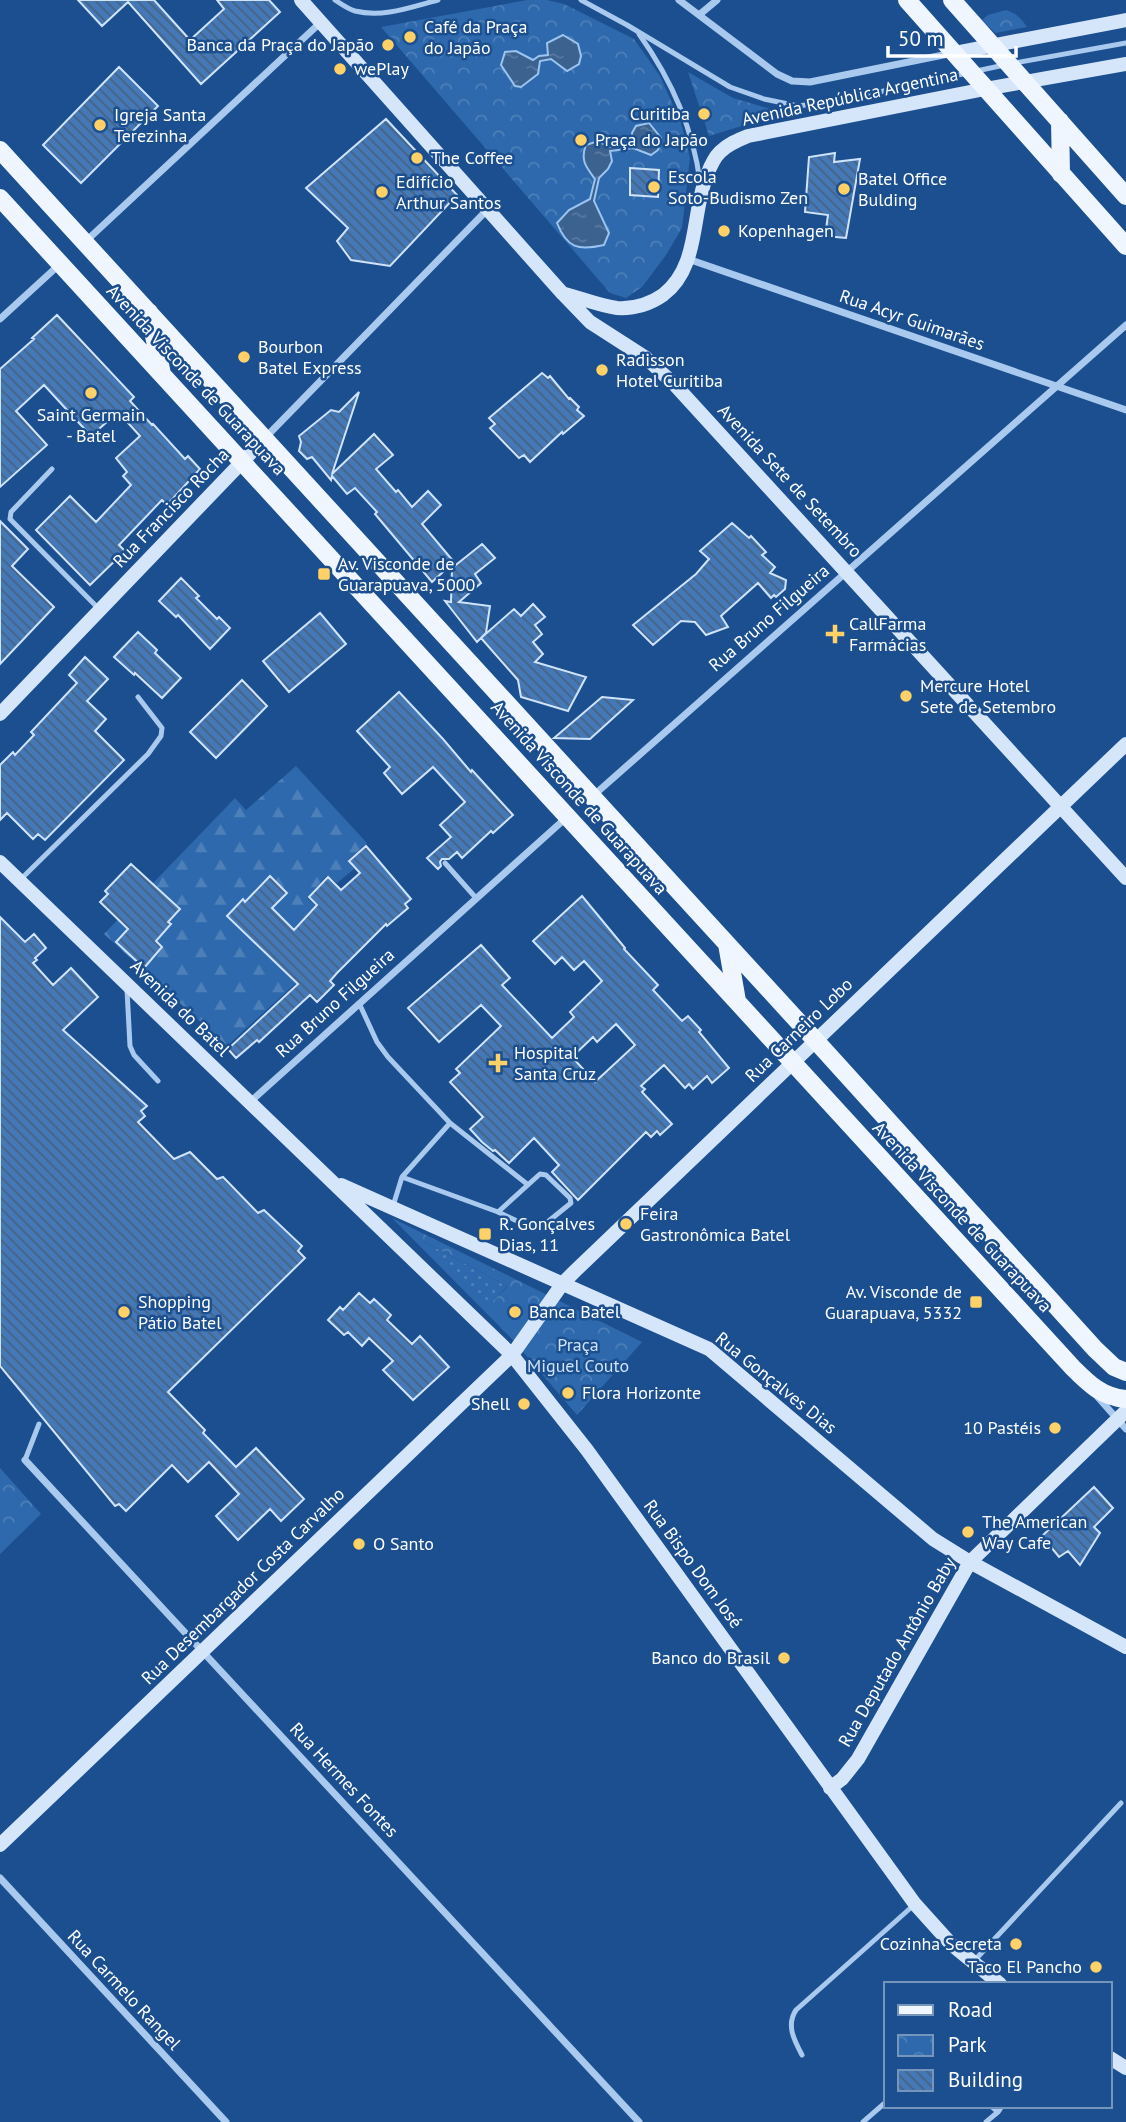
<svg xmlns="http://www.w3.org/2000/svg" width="1126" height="2122" font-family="'PT Sans',sans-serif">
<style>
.grass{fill:url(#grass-dots)}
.forest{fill:url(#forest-firs)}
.park{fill:url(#park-crowns);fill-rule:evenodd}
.water{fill:url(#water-ripples);stroke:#9cc4f0;stroke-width:2}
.building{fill:url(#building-back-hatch);stroke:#cfe3fa;stroke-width:2;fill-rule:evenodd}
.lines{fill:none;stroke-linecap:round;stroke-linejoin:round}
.lane{stroke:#a9c9ee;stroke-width:5}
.street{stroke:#a9c9ee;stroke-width:7}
.secondary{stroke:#d6e6fa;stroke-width:14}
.primary{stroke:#f0f6ff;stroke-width:18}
.poi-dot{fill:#ffd166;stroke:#1b4f8f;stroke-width:2.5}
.labels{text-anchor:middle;stroke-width:5;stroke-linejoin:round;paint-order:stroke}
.poi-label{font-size:18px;fill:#fff;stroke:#1b4f8f;text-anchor:start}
.street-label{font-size:18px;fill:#fff;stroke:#1b4f8f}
.park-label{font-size:18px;fill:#cfe3fa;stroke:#1b4f8f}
</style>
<defs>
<pattern id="grass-dots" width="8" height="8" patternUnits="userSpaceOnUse" patternTransform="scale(1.75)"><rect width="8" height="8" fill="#2e69ad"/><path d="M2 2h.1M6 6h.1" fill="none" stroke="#4d80b9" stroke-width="1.8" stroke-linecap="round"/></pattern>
<pattern id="forest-firs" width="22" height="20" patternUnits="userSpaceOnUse" patternTransform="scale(1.75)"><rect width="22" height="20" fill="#2e69ad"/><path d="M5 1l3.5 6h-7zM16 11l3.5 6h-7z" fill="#4d80b9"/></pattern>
<pattern id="park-crowns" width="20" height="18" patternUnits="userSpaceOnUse" patternTransform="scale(1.75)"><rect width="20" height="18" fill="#2e69ad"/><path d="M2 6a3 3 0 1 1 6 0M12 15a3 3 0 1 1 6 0" fill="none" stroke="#4d80b9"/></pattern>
<pattern id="water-ripples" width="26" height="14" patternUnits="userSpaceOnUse" patternTransform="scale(1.75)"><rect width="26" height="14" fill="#3c6290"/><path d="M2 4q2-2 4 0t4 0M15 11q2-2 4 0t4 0" fill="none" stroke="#597aa1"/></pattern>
<pattern id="building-back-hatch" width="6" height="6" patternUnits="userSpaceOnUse" patternTransform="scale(1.75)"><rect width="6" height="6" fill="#4478b7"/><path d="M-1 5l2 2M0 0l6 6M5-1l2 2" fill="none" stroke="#486282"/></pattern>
</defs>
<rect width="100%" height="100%" fill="#1b4f8f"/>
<path class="grass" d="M419 1239 507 1286 488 1307Z"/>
<path class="forest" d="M296 766 367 843 348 860 354 869 337 883 327 875 307 898 315 905 294 929 296 932 270 958 296 983 227 1046 104 934 235 798 246 810Z"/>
<path class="park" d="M527 0H547L564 4 634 39 660 76 681 123 690 158 682 228 666 255 642 287 626 298 610 293 381 27Z
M1006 10C1016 13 1021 18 1027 27L995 33 982 20 988 15Z
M688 72 733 98 784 113 709 136Z
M392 1218 642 1342 577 1415 511 1338ZM423 1241 507 1286V1287L488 1306Z
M0 1468 41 1514 0 1554Z"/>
<path class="water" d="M563 35 578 44 581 56 579 64 567 71 551 59 540 61 538 74 521 87 515 86 501 65 505 52 516 51 533 60 539 56 548 55 547 43Z
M649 123 661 138 658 150 651 155 633 148 610 151 612 161 608 169 599 178 594 201 609 233 604 245C578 251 567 248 557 223L569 210 590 199 595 179C586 167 580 160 586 145L598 141 609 147 633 144 632 133 636 126Z"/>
<path class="building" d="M78 0H154L190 40 224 9 217 0H269L280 12 201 84 128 2 102 26Z
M119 67 158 106 81 183 43 145Z
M386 119 457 195 390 266 351 260 337 241 348 228 306 188Z
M835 153 834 162 860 159 846 238 825 236 828 215 805 212 809 157Z
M630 168 659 170 658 197 630 195Z
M57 315 134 397 130 401 152 425 153 424 185 459 188 456 200 469 167 505 162 500 119 545 125 551 90 585 36 530 70 496 96 522 131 485 123 476 127 472 116 458 140 436 118 412 91 436 44 385 16 411 47 445 0 487V369L34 339 32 338Z
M542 373 548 378 550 376 569 399 570 398 579 407 577 410 584 416 563 434 562 432 530 462 524 455 519 458 490 428 495 424 489 418Z
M359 392 332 474 374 434 393 455 376 469 396 492 398 490 412 507 428 491 441 505 422 524 454 562 432 582 375 514 377 512 355 488 347 494 332 476 331 480 312 457 307 459 299 451 301 442 299 436 331 410 339 412Z
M0 521 28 549 12 566 54 607 0 664Z
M732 523 749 538 751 536 766 552 762 555 775 567 770 573 786 580 785 589 776 597 774 595 771 598 758 583 721 616 728 627 706 635 695 622 681 621 653 645 633 625 696 574 709 559 700 551Z
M482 544 495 558 475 574 481 583 459 602 490 606 486 633 477 642 445 601 451 602 452 568Z
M181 578 199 596 196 598 217 619 219 617 230 628 210 649 178 615 176 617 159 601Z
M533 604 545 617 535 625 542 634 533 642 543 654 535 662 586 677 568 711 521 697 518 680 481 638 514 609 521 616Z
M320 613 346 644 289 692 263 661Z
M138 632 157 650 155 653 181 678 162 698 135 673 134 675 114 657Z
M85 657 108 679 87 701 106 719 95 731 124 760 45 840 38 834 33 839 7 813 0 820V765L13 752 15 755 34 735 31 732 77 683 69 675Z
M242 680 267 706 216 758 190 732Z
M399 692 443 739 471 772 472 770 513 815 493 833 491 831 462 858 457 852 449 859H442L440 862 441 866 438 869 427 858 451 837 440 825 465 802 433 767 402 794 384 773 390 767 357 731Z
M602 697 633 700 590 739 554 738Z
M366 846 411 899 405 904 408 908 387 926 386 924 337 973 330 981 334 985 317 1002 310 995 259 1042 257 1040 236 1058 228 1049 298 984 227 916 243 899 245 902 270 876 287 893 272 908 294 930 317 905 309 897 328 877 341 890 360 873 349 861Z
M131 864 180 909 168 922 171 924 156 941 162 947 144 968 116 942 128 929 100 902 108 894 105 891Z
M582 896 625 948 624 949 658 985 653 990 682 1021 688 1016 701 1030 699 1032 729 1068 712 1083 707 1076 693 1089 689 1084 685 1088 664 1065 641 1086 645 1089 642 1092 672 1124 660 1135 657 1131 651 1137 646 1132 578 1200 552 1172 559 1165 534 1138 509 1163 495 1150 493 1151 482 1142 470 1129 483 1117 450 1082 460 1073 456 1069 501 1026 481 1005 439 1042 408 1008 481 945 510 978 502 985 552 1038 574 1017 570 1012 602 981 584 961 574 970 562 957 555 964 533 941ZM616 1024 635 1045 595 1082 572 1057 593 1037 597 1042Z
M0 917 25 942 34 934 46 948 35 958 37 960 33 963 53 985 71 968 98 997 63 1030 147 1106 141 1111 145 1116 138 1122 174 1159 190 1152 217 1179 223 1177 258 1213 264 1210 302 1246 298 1251 305 1258 168 1392 205 1430 203 1433 236 1467 256 1448 304 1499 281 1521 270 1509 238 1540 216 1516 239 1494 209 1462 188 1482 172 1465 126 1511 119 1504 115 1506 0 1366Z
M359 1293 370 1303 374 1299 391 1315 387 1320 412 1344 420 1336 449 1367 413 1400 383 1370 393 1361 369 1338 362 1346 348 1332 344 1335 328 1320 340 1307 343 1310Z
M1094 1487 1113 1508 1094 1527 1100 1533 1080 1565 1068 1551 1059 1557 1042 1536Z"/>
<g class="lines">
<path class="lane" d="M335 0C341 4 348 9 355 11 383 18 411 7 438 0
M581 0 627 25 730 87 764 99 798 106 842 100 1009 64 1126 43
M639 34C671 79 693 127 700 182
M52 469 11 512 10 519 98 608
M445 863 476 898
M20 880 148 754 161 736 162 728 138 697
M127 990 130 1046 134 1055 158 1081
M359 1003 377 1042 388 1057 450 1123 527 1184
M402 1177 498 1212 534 1229 540 1228 571 1203 570 1198 546 1175 540 1174 498 1212
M393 1206 402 1177 450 1123
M25 1460 39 1424
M974 1961 1121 1803
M802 2055C794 2040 786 2025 796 2010L915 1904
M991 2106 998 2112 1002 2106
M863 2122 886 2102
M986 2122 998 2112"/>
<path class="street" d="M679 0 777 74 792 81 810 82 953 53
M699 15 717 0
M85 242 321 22
M688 259 1126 410
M0 319 60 264
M265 438 488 209
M594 795 1126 325
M250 1102 567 817
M1096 1395 1126 1429
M25 1460 639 2122
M0 1878 226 2122"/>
<path class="secondary" d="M301 0 563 294 590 322 646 358 675 385 1126 878
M954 53 1126 20
M565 294C581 298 600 306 617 308 634 309 650 304 663 295 700 267 691 214 707 175 710 167 714 158 720 152 728 144 738 140 748 136L985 89 1126 64
M0 714 265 438
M0 862 512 1355 587 1450 915 1904 951 1944 1000 1984
M341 1185 709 1349 933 1539 970 1562 1126 1647
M830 1788 842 1779 858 1759 970 1562 1126 1411
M0 1845 512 1355 563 1283 575 1271 1126 744
M1110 2058 1126 2068"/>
<path class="primary" d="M907 0 1126 246
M952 0 1126 196
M1060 121 1061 174
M0 150 816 1041 1095 1349 1114 1367 1126 1372
M0 198 1073 1368C1089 1384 1102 1397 1126 1399
M149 312 162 374
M727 944 737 1001"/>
</g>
<g class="poi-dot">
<circle cx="410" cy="37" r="7"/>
<circle cx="388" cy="45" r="7"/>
<circle cx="340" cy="69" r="7"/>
<circle cx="704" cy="114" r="7"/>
<circle cx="100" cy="125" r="7"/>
<circle cx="581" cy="140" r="7"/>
<circle cx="417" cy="158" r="7"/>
<circle cx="654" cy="187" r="7"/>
<circle cx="844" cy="189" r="7"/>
<circle cx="382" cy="192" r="7"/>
<circle cx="724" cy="231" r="7"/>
<circle cx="244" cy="357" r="7"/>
<circle cx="602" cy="370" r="7"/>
<circle cx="91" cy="393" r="7"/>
<rect x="317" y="567" width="14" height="14" rx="3.5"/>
<path d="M831.5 623.5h7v7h7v7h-7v7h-7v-7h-7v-7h7z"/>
<circle cx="906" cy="696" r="7"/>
<path d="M494.5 1052.5h7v7h7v7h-7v7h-7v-7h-7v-7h7z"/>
<circle cx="626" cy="1224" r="7"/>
<rect x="478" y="1227" width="14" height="14" rx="3.5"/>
<rect x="969" y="1295" width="14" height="14" rx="3.5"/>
<circle cx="124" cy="1312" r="7"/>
<circle cx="515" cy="1312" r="7"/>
<circle cx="568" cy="1393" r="7"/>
<circle cx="524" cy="1404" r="7"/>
<circle cx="1055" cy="1428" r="7"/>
<circle cx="968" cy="1532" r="7"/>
<circle cx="359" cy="1544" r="7"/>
<circle cx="784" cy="1658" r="7"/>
<circle cx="1016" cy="1944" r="7"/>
<circle cx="1096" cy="1967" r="7"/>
</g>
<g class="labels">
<g class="poi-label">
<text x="424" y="33">Café da Praça<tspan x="424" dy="21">do Japão</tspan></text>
<text x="374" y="51" text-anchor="end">Banca da Praça do Japão</text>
<text x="354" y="75">wePlay</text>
<text x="690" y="120" text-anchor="end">Curitiba</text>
<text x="114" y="121">Igreja Santa<tspan x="114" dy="21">Terezinha</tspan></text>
<text x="595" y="146">Praça do Japão</text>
<text x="431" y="164">The Coffee</text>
<text x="668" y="183">Escola<tspan x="668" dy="21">Soto-Budismo Zen</tspan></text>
<text x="858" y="185">Batel Office<tspan x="858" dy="21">Bulding</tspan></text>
<text x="396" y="188">Edifício<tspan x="396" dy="21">Arthur Santos</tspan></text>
<text x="738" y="237">Kopenhagen</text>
<text x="258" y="353">Bourbon<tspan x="258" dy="21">Batel Express</tspan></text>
<text x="616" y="366">Radisson<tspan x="616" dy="21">Hotel Curitiba</tspan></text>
<text x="91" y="421" text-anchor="middle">Saint Germain<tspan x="91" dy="21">- Batel</tspan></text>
<text x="338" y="570">Av. Visconde de<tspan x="338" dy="21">Guarapuava, 5000</tspan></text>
<text x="849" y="630">CallFarma<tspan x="849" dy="21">Farmácias</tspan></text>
<text x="920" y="692">Mercure Hotel<tspan x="920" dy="21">Sete de Setembro</tspan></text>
<text x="514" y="1059">Hospital<tspan x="514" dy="21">Santa Cruz</tspan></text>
<text x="640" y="1220">Feira<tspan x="640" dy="21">Gastronômica Batel</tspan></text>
<text x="499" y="1230">R. Gonçalves<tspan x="499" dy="21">Dias, 11</tspan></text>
<text x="962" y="1298" text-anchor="end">Av. Visconde de<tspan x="962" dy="21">Guarapuava, 5332</tspan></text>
<text x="138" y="1308">Shopping<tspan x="138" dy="21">Pátio Batel</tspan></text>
<text x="529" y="1318">Banca Batel</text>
<text x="582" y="1399">Flora Horizonte</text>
<text x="510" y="1410" text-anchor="end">Shell</text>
<text x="1041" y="1434" text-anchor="end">10 Pastéis</text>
<text x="982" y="1528">The American<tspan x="982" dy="21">Way Cafe</tspan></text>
<text x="373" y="1550">O Santo</text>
<text x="770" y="1664" text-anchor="end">Banco do Brasil</text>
<text x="1002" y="1950" text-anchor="end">Cozinha Secreta</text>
<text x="1082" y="1973" text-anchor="end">Taco El Pancho</text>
</g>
<g class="street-label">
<text transform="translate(850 97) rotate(-12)" y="6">Avenida República Argentina</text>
<text transform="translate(912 320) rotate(19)" y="6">Rua Acyr Guimarães</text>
<text transform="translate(196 380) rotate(47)" y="6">Avenida Visconde de Guarapuava</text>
<text transform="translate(790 481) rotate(47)" y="6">Avenida Sete de Setembro</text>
<text transform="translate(171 508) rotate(-46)" y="6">Rua Francisco Rocha</text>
<text transform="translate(769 618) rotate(-41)" y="6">Rua Bruno Filgueira</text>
<text transform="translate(579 798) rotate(48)" y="6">Avenida Visconde de Guarapuava</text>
<text transform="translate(335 1003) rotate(-42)" y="6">Rua Bruno Filgueira</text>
<text transform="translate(180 1008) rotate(44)" y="6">Avenida do Batel</text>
<text transform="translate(799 1030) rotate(-44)" y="6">Rua Carneiro Lobo</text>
<text transform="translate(962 1217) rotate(47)" y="6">Avenida Visconde de Guarapuava</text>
<text transform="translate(776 1383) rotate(39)" y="6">Rua Gonçalves Dias</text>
<text transform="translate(693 1564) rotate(54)" y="6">Rua Bispo Dom José</text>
<text transform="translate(243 1586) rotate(-44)" y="6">Rua Desembargador Costa Carvalho</text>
<text transform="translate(897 1652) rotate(-60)" y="6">Rua Deputado Antônio Baby</text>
<text transform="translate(344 1780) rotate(47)" y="6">Rua Hermes Fontes</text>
<text transform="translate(124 1990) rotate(47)" y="6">Rua Carmelo Rangel</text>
</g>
<g class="park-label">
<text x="578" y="1351">Praça<tspan x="578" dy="21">Miguel Couto</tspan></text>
</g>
</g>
<rect x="884" y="1982" width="228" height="126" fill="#1b4f8f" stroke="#7695bc" stroke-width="2"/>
<rect x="898" y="2005" width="35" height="10" fill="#f0f6ff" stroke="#7695bc" stroke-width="2"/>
<text x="948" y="2017" font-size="21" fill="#ffffff">Road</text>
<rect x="898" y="2035" width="35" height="21" fill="url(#park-crowns)" stroke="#7695bc" stroke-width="2"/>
<text x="948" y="2052" font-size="21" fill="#ffffff">Park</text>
<rect x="898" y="2070" width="35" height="21" fill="url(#building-back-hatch)" stroke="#7695bc" stroke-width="2"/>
<text x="948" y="2087" font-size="21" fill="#ffffff">Building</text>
<path d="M888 46v10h128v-10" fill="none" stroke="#ffffff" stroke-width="3.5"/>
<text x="898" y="46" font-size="21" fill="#ffffff" stroke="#1b4f8f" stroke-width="5" paint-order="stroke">50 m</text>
</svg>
